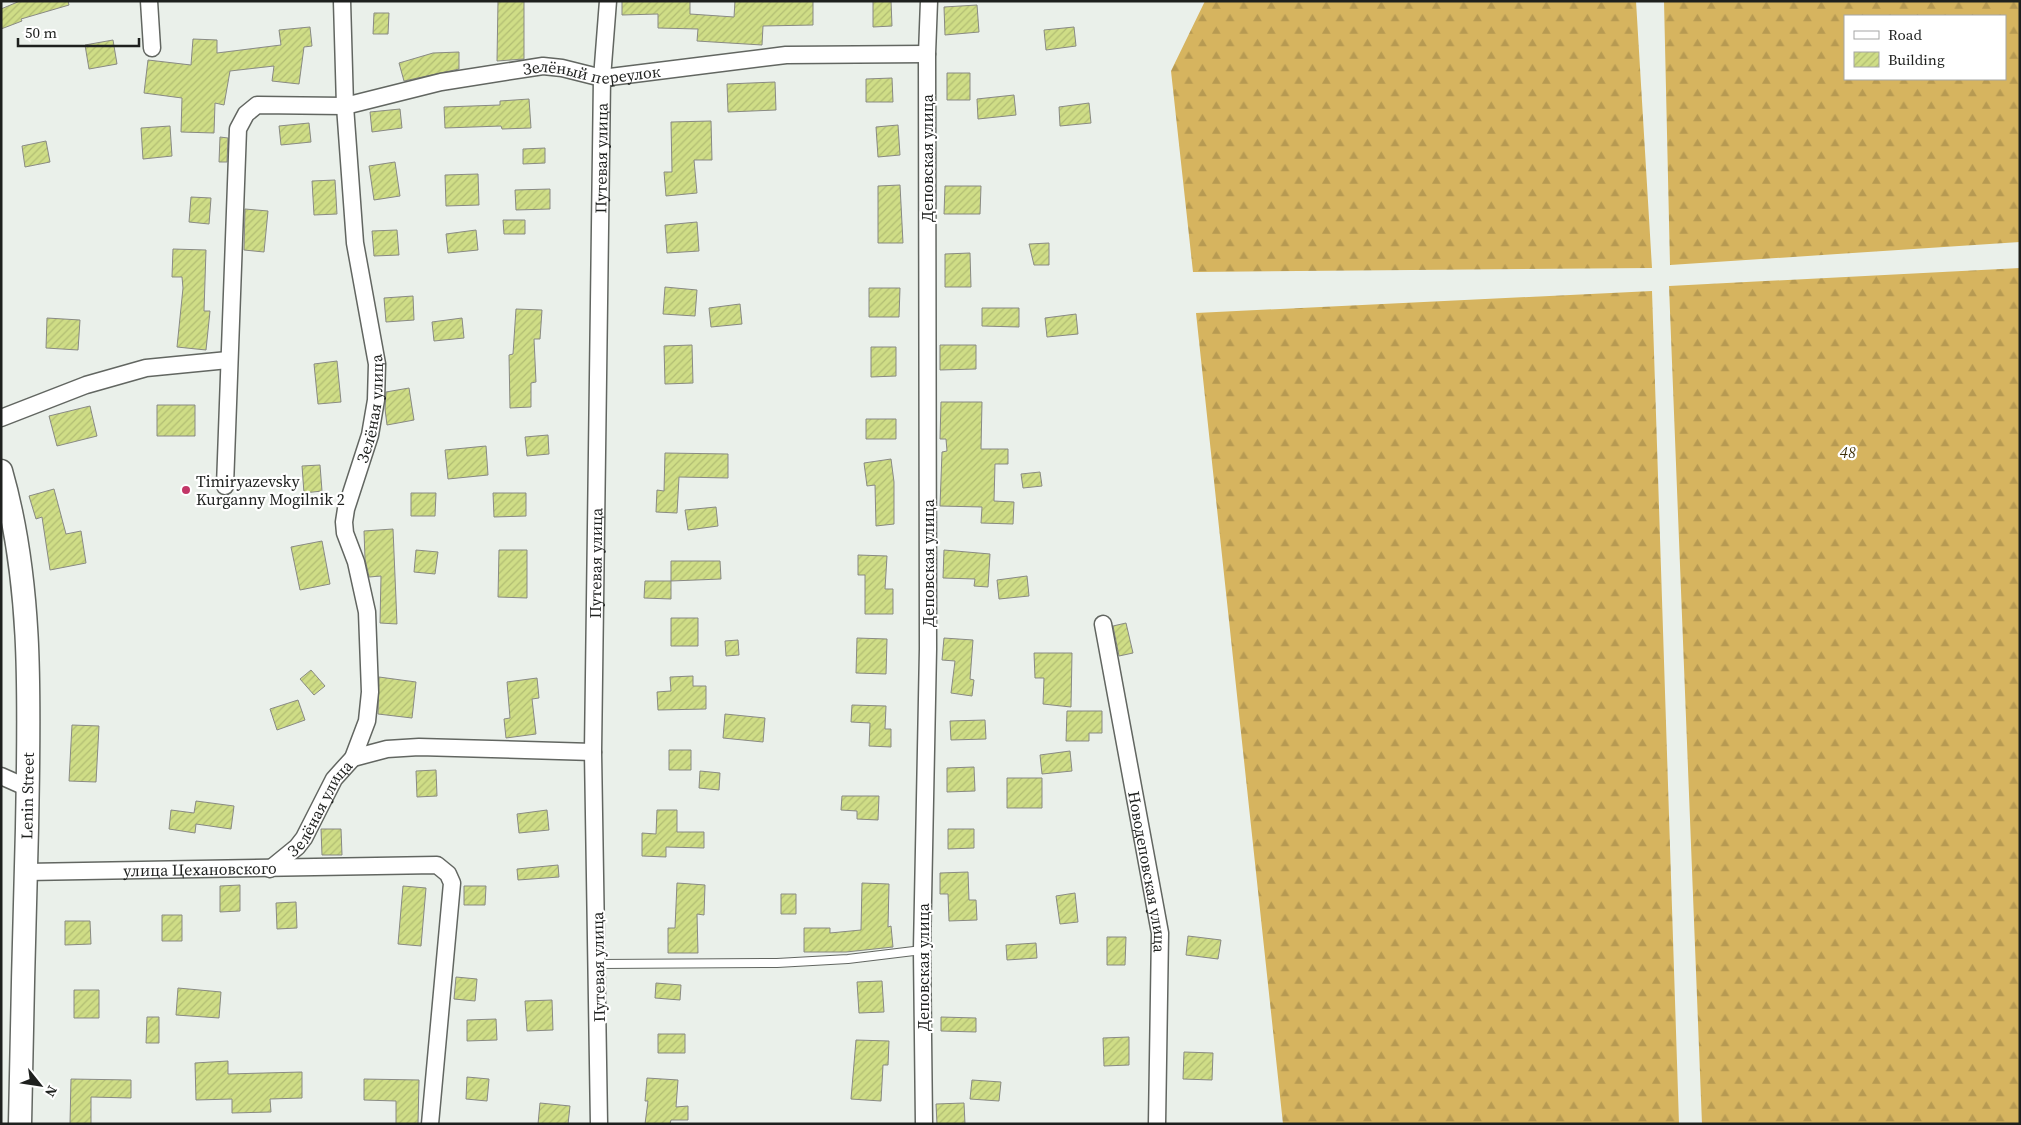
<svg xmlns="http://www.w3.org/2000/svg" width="2021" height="1125" font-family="'Source Serif 4',serif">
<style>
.forest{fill:url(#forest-firs);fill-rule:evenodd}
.building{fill:url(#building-hatch);stroke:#898a84}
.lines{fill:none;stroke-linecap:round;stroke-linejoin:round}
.lane-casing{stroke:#626661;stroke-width:10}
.street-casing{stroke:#626661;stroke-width:19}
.secondary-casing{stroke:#626661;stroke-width:25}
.lane{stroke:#fff;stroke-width:8}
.street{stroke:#fff;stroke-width:16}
.secondary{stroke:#fff;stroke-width:22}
.poi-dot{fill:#c23667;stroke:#fff;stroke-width:2}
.labels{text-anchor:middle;stroke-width:4.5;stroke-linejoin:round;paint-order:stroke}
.street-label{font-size:16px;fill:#1e201e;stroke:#fff}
.park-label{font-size:16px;font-style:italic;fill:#3e3009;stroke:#fff}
.poi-label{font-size:16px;fill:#1e201e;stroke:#fff;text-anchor:start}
</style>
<defs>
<pattern id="forest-firs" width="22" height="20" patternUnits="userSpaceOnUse" patternTransform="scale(1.25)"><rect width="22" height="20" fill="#d6b45f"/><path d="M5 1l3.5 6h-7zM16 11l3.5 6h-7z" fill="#b79a52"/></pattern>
<pattern id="building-hatch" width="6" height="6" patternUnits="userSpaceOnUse" patternTransform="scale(1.25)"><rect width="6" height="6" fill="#cfdd86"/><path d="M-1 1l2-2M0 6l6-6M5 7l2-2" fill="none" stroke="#b1bd73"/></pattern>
</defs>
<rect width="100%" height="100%" fill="#eaf0ea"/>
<path class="forest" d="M1205 1H1636L1652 268 1193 272 1171 71Z
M1664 1H2020V242L1670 265ZM1845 16H2005V79H1845Z
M2020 268V1124H1702L1669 286Z
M1652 291 1679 1124H1283L1196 313Z"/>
<path class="building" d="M20 1H68L69 5 21 19 22 21 1 29V9Z
M498 1H524V59L497 61Z
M622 1H690V14L734 17 735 1H813V25L763 26 762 45 697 41 698 29 658 28V14L622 15Z
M873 1H891L892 26 873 27Z
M977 5 979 32 945 35 944 7Z
M374 13H389L388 34H373Z
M310 27 312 46 304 47 299 84 272 81 274 66 230 71 224 105 215 103 214 133 181 132 182 98 144 93 148 60 191 65 193 39 217 40V53L281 45 279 30Z
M1074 27 1076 46 1046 50 1044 30Z
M113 40 117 64 89 69 85 45Z
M459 52V69L404 81 399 63 433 53Z
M947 73H970V100H947Z
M892 78 893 102H866V79Z
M775 82 776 110 728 112 727 84Z
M1014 95 1016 115 978 119 977 99Z
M529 99 531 128 502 129 501 126 445 128 444 107 500 105V101Z
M1089 103 1091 123 1060 126 1059 107Z
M400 109 402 128 372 132 370 112Z
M711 121 712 160H694L697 193 666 196 664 172H672L671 122Z
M309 123 311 142 281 145 279 126Z
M898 125 900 155 878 157 876 127Z
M170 126 172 156 143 159 141 128Z
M220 137 228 138 227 162H219Z
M46 141 50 162 25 167 22 146Z
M545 148V163L523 164V149Z
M395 162 400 196 374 200 369 166Z
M478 174 479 205 446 206 445 175Z
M335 180 337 214 314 215 312 181Z
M900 185 903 243H878V186Z
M945 186H981L980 214H944Z
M550 189V209L516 210 515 190Z
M191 197 211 198 209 224 189 222Z
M245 209 268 211 264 252 244 250Z
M503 220H525V234H504Z
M697 222 699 251 667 253 665 225Z
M397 230 399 255 374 256 372 231Z
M476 230 478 250 448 253 446 234Z
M1049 243V265H1034L1029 244Z
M173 249 206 250 204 311H210L206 350 177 347 183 288 182 277H172Z
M970 253 971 287H945V254Z
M665 287 697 290 695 316 663 314Z
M869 288H900L899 317H869Z
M413 296 414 320 386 322 384 298Z
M740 304 742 324 711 327 709 308Z
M982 308H1019V327L982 326Z
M516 309 542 310 540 339H534L536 382 531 383V407L510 408 509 355 513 354Z
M1076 314 1078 334 1047 337 1045 318Z
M47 318 80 320 78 350 46 348Z
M462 318 464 338 434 341 432 322Z
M692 345 693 383 665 384 664 346Z
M940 345H976V369L940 370Z
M871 347H896V376L871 377Z
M337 361 341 402 318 404 314 364Z
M409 388 414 420 387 425 385 409 386 392Z
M941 402H982L981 449H1008V464H995L994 501 1014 502 1013 524 981 523 982 507 940 506 942 452 947 451 946 439H940Z
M157 405H195V436H157Z
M90 406 97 436 57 446 49 416Z
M866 419H896V439H866Z
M548 435 549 454 527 456 525 437Z
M486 446 488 475 448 479 445 450Z
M665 453 728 454V478L679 477 677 513 656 512 657 490 664 491Z
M891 459 894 482V524L876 526 875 485 867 486 864 463Z
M320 465 322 491 304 493 302 466Z
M1040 472 1042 486 1023 488 1021 474Z
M54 489 66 534 81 531 86 563 50 570 42 517 36 519 29 496Z
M411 493H436L435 516H411Z
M493 493H526V516L494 517Z
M716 507 718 526 688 530 685 510Z
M393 529 397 624 380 623 381 576 369 577 365 559 364 531Z
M322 541 330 584 300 590 291 547Z
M416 550 438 552 435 574 414 572Z
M499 550H527V598L498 597Z
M944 550 990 554 988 587 974 586 975 579 943 578Z
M858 555 887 556 885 589H893V614H865V575H858Z
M671 561H720L721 579 671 581Z
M1027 576 1029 596 999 599 997 580Z
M645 581H671V599L644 598Z
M671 618H698V646H671Z
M1126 623 1133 653 1119 656 1113 626Z
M857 638 887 639 886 674 856 673Z
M944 638 973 640 970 679 974 680 972 696 951 693 955 661 942 660Z
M738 640 739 655 726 656 725 641Z
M1034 653H1072L1071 707 1043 704 1044 678H1035Z
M311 670 325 686 314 695 300 679Z
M693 676V686H706V709L658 710 657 692 671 691 670 677Z
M379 677 416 682 412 718 378 714Z
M537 678 539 698 532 699 536 734 506 738 504 719 510 718 507 682Z
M298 700 305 720 277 730 270 709Z
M852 705 886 706 885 729H891V747L869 746 870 723 851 722Z
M1067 711H1102V733H1089V741H1066Z
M725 714 765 718 763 742 723 738Z
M985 720 986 739 951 740 950 721Z
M72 725 99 726 96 782 69 781Z
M669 750H691V770H669Z
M1070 751 1072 771 1042 774 1040 755Z
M974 767 975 791 947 792V768Z
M436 770 437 796 417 797 416 771Z
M700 771 720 773 719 790 699 788Z
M1007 778H1042V808H1007Z
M842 796H879L878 820 857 819V811L841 810Z
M196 801 234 806 231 829 196 824 195 833 169 829 171 810 194 813Z
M547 810 549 830 519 833 517 814Z
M657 810H677V832H704V848L666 847V857L642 856V833L656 834Z
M321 829H341L342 855H322Z
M948 829H974V848L948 849Z
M558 865 559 877 518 880 517 869Z
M968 872 969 900H976L977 920 949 921 948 894H940V873Z
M677 883 705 885 704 915 697 914 698 953H668V928H675Z
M862 883 889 884 888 927 891 926 893 947 846 952H804V928H830V933L861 930Z
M240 885V911L220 912V886Z
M403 886 426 888 421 946 398 944Z
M464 886H486L485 905H464Z
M1075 893 1078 922 1060 924 1056 896Z
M781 894H796V914H781Z
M296 902 297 928 277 929 276 903Z
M162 915H182V941H162Z
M65 921H90L91 944 65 945Z
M1188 936 1221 940 1218 959 1186 955Z
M1107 937H1126L1125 965H1107Z
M1036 943 1037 958 1007 960 1006 945Z
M456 977 477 979 475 1001 454 999Z
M882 981 884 1012 859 1013 857 982Z
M656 983 681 985 680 1000 655 998Z
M178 988 221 992 219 1018 176 1015Z
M74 990H99V1018H74Z
M552 1000 553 1030 527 1031 525 1001Z
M147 1017H159V1043H146Z
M941 1017 976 1018V1032L941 1031Z
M496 1019 497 1040 467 1041V1020Z
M658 1034H685V1053H658Z
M1129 1037V1065L1104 1066 1103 1038Z
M856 1040 889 1041 888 1065H883L881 1101 851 1099Z
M1184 1052 1213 1053 1212 1080 1183 1079Z
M228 1061V1074L302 1072V1098L270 1099 271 1112 232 1113V1099L196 1100 195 1063Z
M467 1077 489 1079 487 1101 466 1099Z
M647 1078 678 1080 676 1107 688 1106V1120H671L670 1124H645L648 1101H645Z
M71 1079 131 1080V1098L91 1097V1124H70Z
M364 1079 419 1080 418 1124H396V1101L364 1100Z
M972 1080 1001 1082 999 1101 970 1099Z
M540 1103 570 1106 568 1124H538Z
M964 1103 965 1124H937L936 1104Z"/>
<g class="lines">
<g class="lane-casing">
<path id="lane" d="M599 964 777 963 848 959 922 950"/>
</g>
<g class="street-casing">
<g id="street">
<path d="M149 1 152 48"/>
<path d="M1 418 86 385 146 368 228 360"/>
<path id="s1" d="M225 486 238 129 246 114 257 105 345 106 441 82 543 66 562 68 602 78 786 55 927 54"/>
<path id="s2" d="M1103 624 1160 933 1157 1124"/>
<path d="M353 758 387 749 419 747 593 752"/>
<path d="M1 776 28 788"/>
<path id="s3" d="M270 869 297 847 304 838 334 779 353 758 367 721 370 692 367 612 356 562 345 533 344 522 346 509 370 435 376 400 377 364 355 243 345 106 342 1"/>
<path id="s4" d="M26 872 437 865 448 874 452 883 430 1124"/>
<path id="s5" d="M599 1124 593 752 602 78 608 1"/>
<path d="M924 1124 922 950 928 649 927 54 929 1"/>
</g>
</g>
<g class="secondary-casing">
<path id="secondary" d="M1 471C34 586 29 709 27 828 24 927 22 1025 20 1124"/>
</g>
<use href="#lane" class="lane"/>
<use href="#street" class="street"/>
<use href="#secondary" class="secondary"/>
</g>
<circle class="poi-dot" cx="186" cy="490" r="5"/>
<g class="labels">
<g class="street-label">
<text dy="6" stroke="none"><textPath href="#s1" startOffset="728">Зелёный переулок</textPath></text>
<text dy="6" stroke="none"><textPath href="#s5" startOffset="966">Путевая улица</textPath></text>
<text transform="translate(927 158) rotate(-90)" y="6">Деповская улица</text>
<text dy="6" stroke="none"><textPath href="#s3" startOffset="500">Зелёная улица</textPath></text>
<text dy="6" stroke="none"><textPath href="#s5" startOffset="561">Путевая улица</textPath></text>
<text transform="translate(928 563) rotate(-90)" y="6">Деповская улица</text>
<text transform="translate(27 796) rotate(-89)" y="6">Lenin Street</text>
<text dy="6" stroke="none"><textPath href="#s3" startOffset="80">Зелёная улица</textPath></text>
<text dy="6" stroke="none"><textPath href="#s4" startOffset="174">улица Цехановского</textPath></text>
<text dy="6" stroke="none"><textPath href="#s2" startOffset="252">Новодеповская улица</textPath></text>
<text transform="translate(598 967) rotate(-91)" y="6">Путевая улица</text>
<text transform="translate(923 967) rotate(-90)" y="6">Деповская улица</text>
</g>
<g class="park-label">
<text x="1848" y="458">48</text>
</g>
<g class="poi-label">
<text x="196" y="487">Timiryazevsky<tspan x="196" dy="18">Kurganny Mogilnik 2</tspan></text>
</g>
</g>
<rect width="2021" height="1125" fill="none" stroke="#1e201e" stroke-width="5"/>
<rect x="1844" y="15" width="162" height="65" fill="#ffffff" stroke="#a5a6a5"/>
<rect x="1854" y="31" width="25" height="8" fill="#ffffff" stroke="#a5a6a5"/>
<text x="1888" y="40" font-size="15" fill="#1e201e">Road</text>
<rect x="1854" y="52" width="25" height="15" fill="url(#building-hatch)" stroke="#a5a6a5"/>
<text x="1888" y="65" font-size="15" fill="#1e201e">Building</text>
<g transform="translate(40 1085) rotate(120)" stroke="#ffffff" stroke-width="4" paint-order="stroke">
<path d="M0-4L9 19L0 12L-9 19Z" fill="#1e201e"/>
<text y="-8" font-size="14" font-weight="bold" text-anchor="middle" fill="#1e201e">N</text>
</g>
<path d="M18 38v8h121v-8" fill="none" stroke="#1e201e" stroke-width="2.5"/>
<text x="25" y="38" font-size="15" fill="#1e201e" stroke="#ffffff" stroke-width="4" paint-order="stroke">50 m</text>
</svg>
